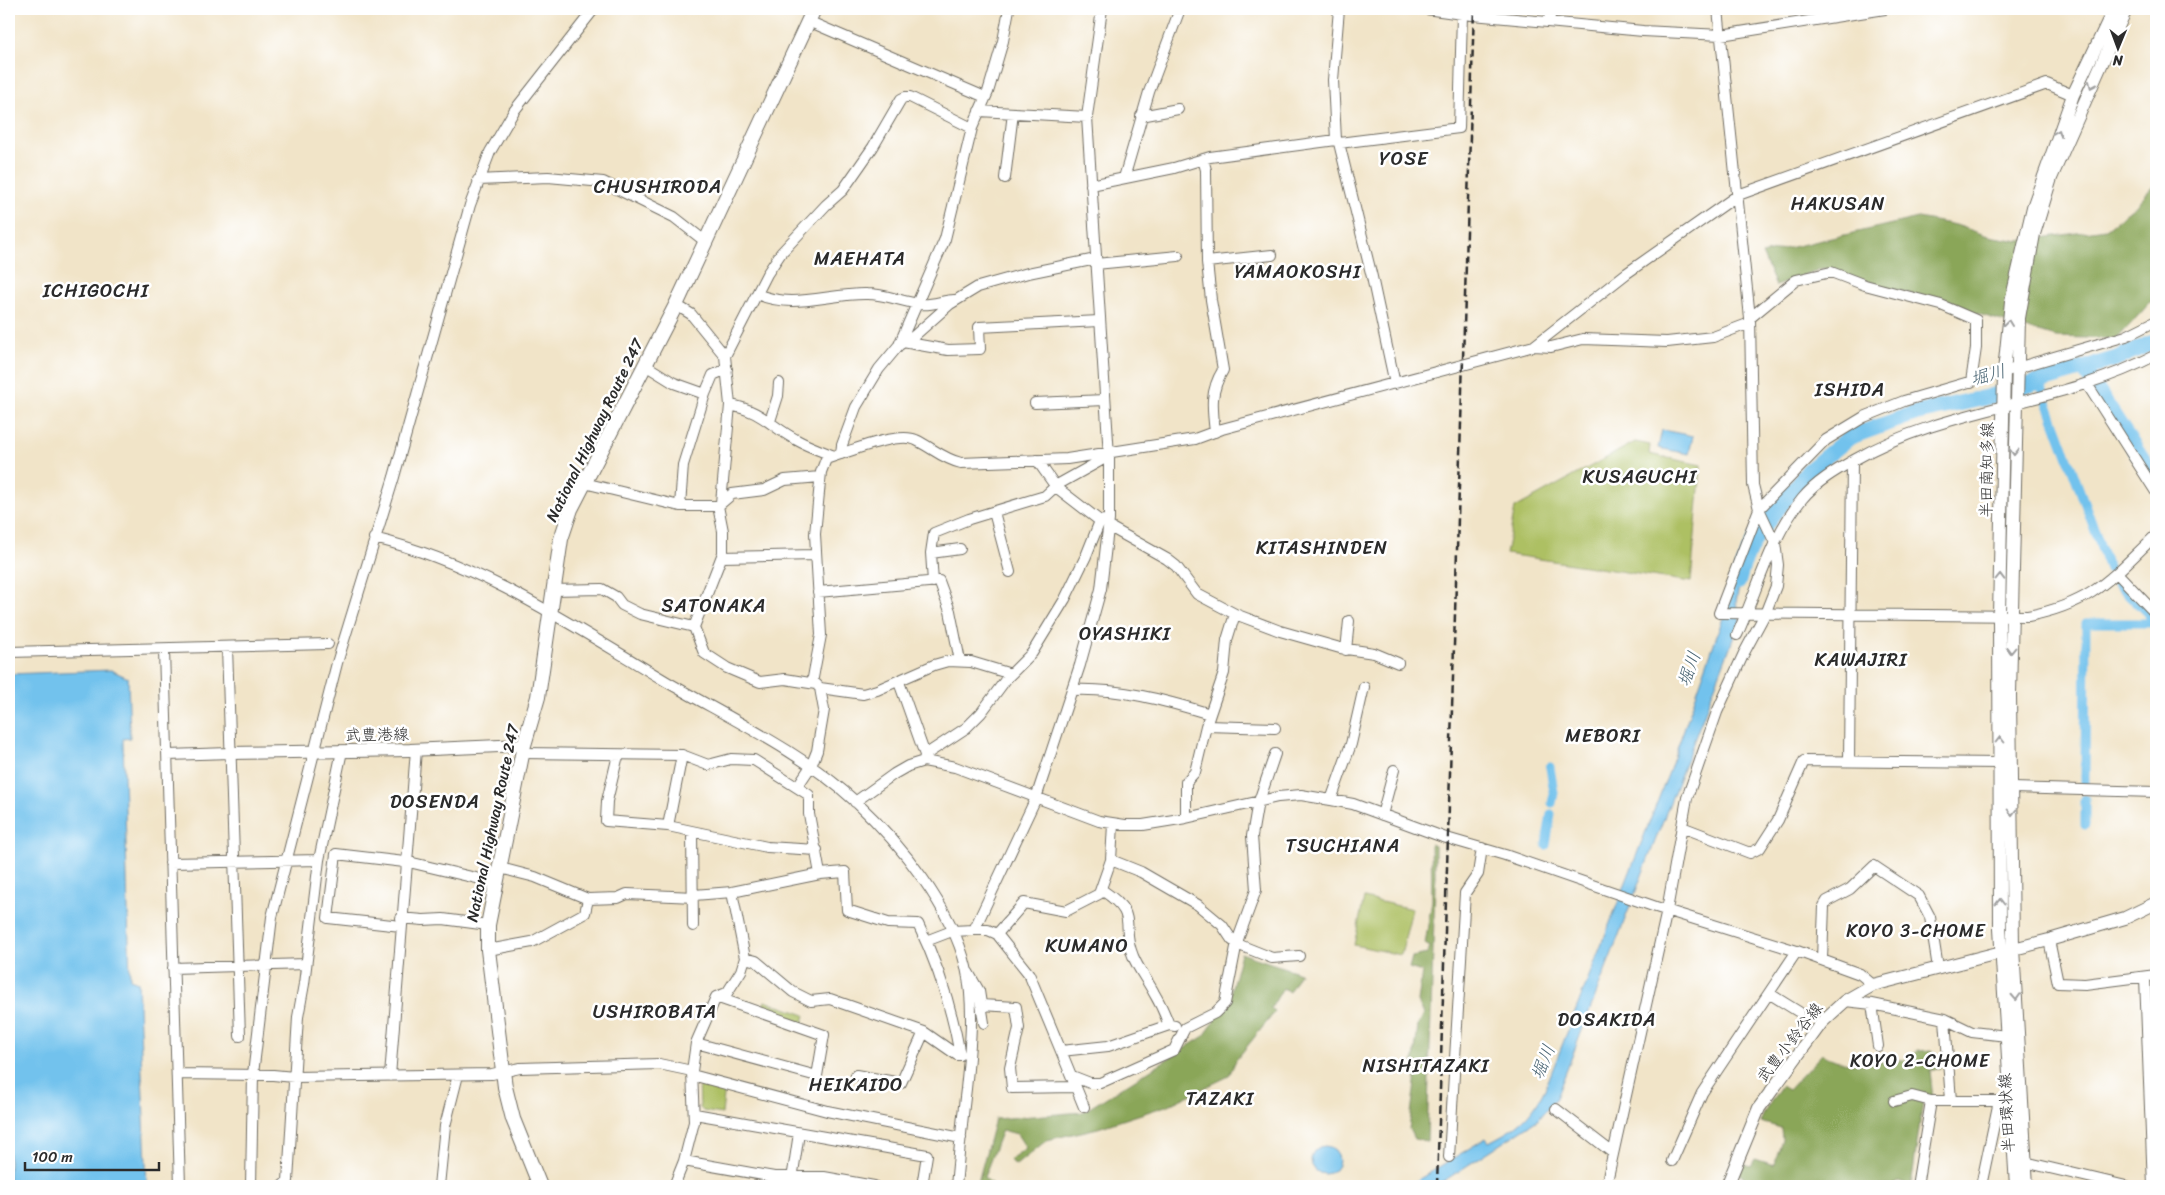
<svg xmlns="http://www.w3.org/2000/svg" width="2165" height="1195" font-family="Sriracha,'Klee One',sans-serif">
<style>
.green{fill:#adc063;stroke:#6c7647}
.forest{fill:#8aa659;stroke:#5a6842}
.water{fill:#72c2ed;stroke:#4e768c}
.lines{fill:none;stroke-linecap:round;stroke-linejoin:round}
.canal{stroke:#72c2ed;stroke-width:9}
.river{stroke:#72c2ed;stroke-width:16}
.minor-casing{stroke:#706c62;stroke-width:12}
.major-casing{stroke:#706c62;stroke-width:14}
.highway-casing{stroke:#706c62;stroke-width:16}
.minor{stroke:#fff;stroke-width:10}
.major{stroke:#fff;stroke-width:12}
.highway{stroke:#fff;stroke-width:14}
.rail{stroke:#2b2b2b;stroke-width:2.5;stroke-dasharray:8 4;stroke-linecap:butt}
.oneway{stroke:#a0a0a0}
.labels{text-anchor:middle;stroke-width:5;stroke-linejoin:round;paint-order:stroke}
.street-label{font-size:16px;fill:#2b2b2b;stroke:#fff}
.water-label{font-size:18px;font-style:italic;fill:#44606f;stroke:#fff}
.neighbourhood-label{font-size:18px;letter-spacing:1px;fill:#2b2b2b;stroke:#fff}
.quarter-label{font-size:19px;letter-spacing:1px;fill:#2b2b2b;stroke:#fff}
</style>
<rect width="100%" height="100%" fill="#fff"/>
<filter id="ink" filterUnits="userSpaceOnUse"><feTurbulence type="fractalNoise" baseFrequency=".02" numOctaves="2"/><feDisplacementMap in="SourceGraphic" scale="10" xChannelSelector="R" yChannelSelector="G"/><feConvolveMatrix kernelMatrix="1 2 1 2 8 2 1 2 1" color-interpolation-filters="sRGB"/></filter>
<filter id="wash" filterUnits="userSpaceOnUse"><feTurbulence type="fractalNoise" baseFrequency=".0096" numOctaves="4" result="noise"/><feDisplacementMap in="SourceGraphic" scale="20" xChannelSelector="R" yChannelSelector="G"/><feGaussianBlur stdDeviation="1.12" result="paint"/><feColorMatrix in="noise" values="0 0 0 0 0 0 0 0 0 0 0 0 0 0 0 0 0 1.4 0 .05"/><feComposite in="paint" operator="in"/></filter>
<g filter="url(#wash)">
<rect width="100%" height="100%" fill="#f1e4c8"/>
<path class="green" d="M1635 442 1650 445 1649 454 1701 465 1691 582 1506 554 1515 508Z
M1364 898 1412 909 1401 955 1354 945Z
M765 1001 805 1015 803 1023 762 1009Z
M699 1080 725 1087 722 1114 703 1111 700 1108Z"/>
<path class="forest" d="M2156 183V296L2117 339 2056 337 1823 268 1776 286 1762 254 1918 218 1956 225 1988 236 2019 241 2106 229 2132 209Z
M1431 843 1435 845V886L1427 1141 1414 1139 1409 1129 1416 1075 1413 1068 1418 1025 1424 1014 1418 1002 1422 972 1409 968 1412 957 1427 954 1430 947 1425 944 1432 900Z
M1241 953 1300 973 1289 992 1283 988 1271 1008 1275 1012 1236 1060 1229 1076 1169 1105 1098 1128 1047 1140 1016 1165 1009 1160 1026 1148 1017 1134 1002 1130 984 1177 994 1186H977L995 1119 1083 1112 1204 1036 1228 1003Z
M1932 1050 1945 1061 1941 1068 1930 1071 1933 1098 1923 1101 1911 1186 1898 1182 1890 1186H1778L1769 1184 1766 1178 1755 1179 1757 1186H1746V1178L1738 1174 1742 1163 1751 1166 1755 1159 1774 1165 1782 1139 1781 1128 1760 1122 1765 1111 1781 1086 1788 1090 1822 1054C1839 1064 1861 1066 1880 1062 1895 1060 1906 1065 1917 1051Z"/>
<path class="water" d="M1662 430 1693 436 1689 454 1658 448Z
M1746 552 1736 602 1740 621 1556 1098 1539 1119 1436 1186H1408L1486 1138 1489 1142C1518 1127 1530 1118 1545 1089L1669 772Z
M111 670 128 678 130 738 123 739 130 979 138 982 147 1186H9V674Z
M1311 1160a14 14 0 1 1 28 0a14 14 0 1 1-28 0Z"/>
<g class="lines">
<path class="canal" d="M2039 380 2109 569
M2117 583 2156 622
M1550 767 1554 793 1552 803
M2085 784 2086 623H2156
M2085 825V799
M1546 845 1551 814"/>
<path class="river" d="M2083 368 2156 481
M1738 582 1743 564 1757 535 1808 471 1850 437 1916 413 1988 397 2115 359 2156 341"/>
</g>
</g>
<g filter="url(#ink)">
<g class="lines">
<g class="minor-casing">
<path id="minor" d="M1339 9 1333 80 1336 140 1339 143 1372 277 1395 384
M1426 9 1462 14 1643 31 1721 35 1885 9
M808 21 985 97
M1549 22 1551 9
M979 111 1087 117
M1141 116 1178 109
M1339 143 1459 128 1462 14
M1203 159 1206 170 1207 262 1211 300 1223 370C1210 391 1212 407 1215 432
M1005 178 1013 113
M1124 178 1149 92 1180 9
M478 180 548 177 603 182 674 217 706 242
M1091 185 1174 168 1210 157 1336 140
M1207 262 1272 255
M1096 264 1178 256
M757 294C792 310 830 293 867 294 886 294 902 302 920 304 931 306 944 300 954 300
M676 305 691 314 725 356
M1750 318 1796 280 1831 272 1865 285 1941 305 1976 320V348L1971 382
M2156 321 2126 336 1904 401 1864 417 1826 440 1759 509 1719 613 2028 616C2093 603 2110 579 2156 535
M903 342 948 350 980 349 979 327 1099 321
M899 345 945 239 972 128 988 92 1003 41 1009 9
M1534 346 1627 273 1738 195 2047 84 2073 95
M645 365 674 383 705 394
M2087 384 2156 492
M1035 403 1105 400
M730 405C762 411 769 425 795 439 807 446 821 451 834 456
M770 421 778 396 779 383
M841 454 842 445 856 407 879 369 899 345 914 336 950 304 978 287 1028 273 1096 259
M1037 460 1056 487 1100 521 1105 520
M584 483 680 506H718
M721 503 730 405 725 356 767 274 781 253 826 205 843 190 873 147 901 99 905 97H910L972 128
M680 506 683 465 705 394 713 375 727 369
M994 512 1010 572
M1108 526 1167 559 1176 566 1197 594 1235 614 1280 631 1340 648 1374 653 1398 663
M374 538C482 564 573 626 667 682 731 719 802 752 856 802 900 843 952 908 966 967 975 1007 970 1049 966 1089 962 1121 959 1154 956 1186
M931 553 960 549
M722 557 815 555
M2117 573 2156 614
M933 582 931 553 934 533 969 519 1045 496 1057 485 1109 456
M552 590 602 589 616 597 622 605 640 614 694 627
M818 592 939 581 950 611 960 661
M1737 635C1758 589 1770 538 1802 499 1816 482 1835 471 1854 460 1947 406 2061 405 2156 355
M227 647 240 1036
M164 650 180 1186
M1346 650 1349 621
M9 652 328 644
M899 682 925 755
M812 683 821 635 815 534 821 472 826 459C845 453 898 431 916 440 931 447 943 459 961 463L1067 459 1195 439 1222 429 1534 346 1551 347 1583 339 1667 342 1713 337 1750 323
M820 688 863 694 877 690 934 665 948 661 971 662 1011 674
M1072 690C1120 688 1164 700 1210 714L1206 726 1275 728
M1210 714 1224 673 1227 640 1235 614
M523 753 682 755 708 765 731 759 754 760 809 795V814L820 874
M168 755 230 753
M618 755 607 801 606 821 668 826 767 847 817 850
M924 761 925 755 966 728 981 713 1007 678 1032 653 1065 599 1086 556 1100 521
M1849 761 1852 461
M797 787 811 766 817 751 824 710 820 688 816 684 785 679 760 682 727 668 704 653 694 627 723 553V531L718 506 732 494 764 490 785 480 820 477
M2012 788 2156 792
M1331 800 1351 744 1364 687
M855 802 894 774 908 766 924 761 955 767 1099 821 1125 825H1143L1186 818 1278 797 1301 795 1331 800 1353 804 1443 837 1505 855 1656 907 1797 951 1860 974 1873 985
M1382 815 1394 770
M1186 818V782L1195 772 1206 726
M668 826 682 755
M1682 827 1750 853 1760 848 1778 820 1804 761 2000 763
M692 832 693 926
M1111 860 1141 872 1198 905 1222 925 1232 940 1242 946 1272 958 1299 956
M170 863 319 860
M500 868 535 877 588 899 618 898 627 894 694 897
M1102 890C1142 917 1119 923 1133 956 1138 969 1148 981 1154 993 1160 1003 1165 1014 1169 1025L1175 1026
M694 895 732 892 820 874 845 872 847 910 888 923 918 924C939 967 952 1009 960 1055H957L924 1032 830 999 811 1001 793 992 756 961 745 958
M401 918 423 920 443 919 488 925
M401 926 328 918 336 854 413 863 497 883
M974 930H988L997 934 1029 974 1061 1051 1108 1046 1169 1025
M997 934 1024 903 1066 911 1099 894 1111 860 1113 824
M2049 940 2058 983 2085 984 2156 975
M926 941 952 931 974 930 1036 798 1080 665 1101 589 1109 520V456L1087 117 1102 9
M488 950 532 942 585 913 588 899
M1822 959 1824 906 1827 901 1850 889 1874 866 1919 896 1930 917 1938 968
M173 968 306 964
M968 972 979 991 984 1023
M2145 978 2153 1186
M1770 994 1799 1012
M1845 1001 1872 1004 1945 1019 1951 1101H1999
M1872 1004 1878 1046
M981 1005 1016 1007 1019 1028 1010 1068 1012 1088 1076 1087
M1945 1019 1972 1032 2007 1036
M696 1043 817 1076 824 1035 716 997
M1061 1051 1084 1107
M177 1074 273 1075 294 1077 492 1074 520 1068 659 1064 692 1071
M692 1075 827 1111 961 1138
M856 1075 901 1083 924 1032
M390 1076 416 750
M1072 1076 1090 1083H1100L1174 1050 1185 1028 1215 1013 1225 1003 1237 942 1256 890 1252 836 1257 807 1275 754
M1894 1101 1912 1096 1931 1101
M1556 1109 1613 1153
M695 1114 927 1155 922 1186
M1449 1157 1465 893 1478 874 1482 848
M684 1161 774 1177H824L874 1186
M1672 1161 1702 1093 1797 951
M2025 1162 2126 1186
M251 1186 253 1074 272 917 337 663 394 477 470 205 490 152 514 111 594 9
M282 1186 288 1181 298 1017 304 984 319 860 342 751
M439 1186 445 1126 458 1075
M674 1186 684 1161 694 1122 692 1071 696 1043 716 997 727 993 741 971 745 958 732 892
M791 1186 799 1133
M1606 1186 1667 910 1687 798 1717 712 1744 653 1765 614 1776 586 1778 565 1775 543 1759 509 1753 485 1750 318 1718 9
M1917 1186 1931 1101H1951
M1981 1186 1999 1101H2004"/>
</g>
<g class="major-casing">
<path id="major" d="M230 753 410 750 524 745
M1727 1186 1759 1108 1822 1022 1845 1001 1873 985 2049 940 2125 918 2156 903
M2016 1186 2000 929 1999 616 2004 372 2011 301 2033 207 2073 95 2114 9
M2027 1186 2013 948 2010 694 2019 318 2034 234 2051 178 2126 9"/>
</g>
<g class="highway-casing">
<path id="highway" d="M540 1186 513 1119 505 1087 488 950V925L524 745 538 697 561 539 571 509 676 305 814 9"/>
</g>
<use href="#minor" class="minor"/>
<use href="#major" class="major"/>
<use href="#highway" class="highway"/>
<path class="rail" d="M1437 1186 1474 9"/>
</g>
<defs><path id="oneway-chevron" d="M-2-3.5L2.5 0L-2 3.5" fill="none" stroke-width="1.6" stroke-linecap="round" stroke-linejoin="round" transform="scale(1.25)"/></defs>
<g class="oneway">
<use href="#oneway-chevron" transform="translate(2092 85) rotate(114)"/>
<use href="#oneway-chevron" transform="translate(2058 133) rotate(-69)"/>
<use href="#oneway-chevron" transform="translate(2008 323) rotate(-83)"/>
<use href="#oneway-chevron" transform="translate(2014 452) rotate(91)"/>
<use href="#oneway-chevron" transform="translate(2000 577) rotate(-89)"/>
<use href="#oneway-chevron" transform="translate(2011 650) rotate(91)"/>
<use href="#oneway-chevron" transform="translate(2000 740) rotate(-90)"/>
<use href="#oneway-chevron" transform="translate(2012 812) rotate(90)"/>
<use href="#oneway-chevron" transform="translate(2000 902) rotate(-90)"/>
<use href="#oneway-chevron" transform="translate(2016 997) rotate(87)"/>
</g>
</g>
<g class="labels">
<g class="street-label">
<text transform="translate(594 430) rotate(-64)" y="6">National Highway Route 247</text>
<text transform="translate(1986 470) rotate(-89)" y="6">半田南知多線</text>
<text transform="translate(377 734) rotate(-1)" y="6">武豊港線</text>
<text transform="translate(492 823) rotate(-78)" y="6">National Highway Route 247</text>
<text transform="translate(1789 1042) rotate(-52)" y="6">武豊小鈴谷線</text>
<text transform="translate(2006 1113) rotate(-93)" y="6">半田環状線</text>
</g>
<g class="water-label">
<text transform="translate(1988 375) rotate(-15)" y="6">堀川</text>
<text transform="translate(1689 669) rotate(-71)" y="6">堀川</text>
<text transform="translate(1543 1062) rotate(-68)" y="6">堀川</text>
</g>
<g class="neighbourhood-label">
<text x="1916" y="937">KOYO 3-CHOME</text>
<text x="1920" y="1067">KOYO 2-CHOME</text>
</g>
<g class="quarter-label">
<text x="1404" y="165">YOSE</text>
<text x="658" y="193">CHUSHIRODA</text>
<text x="1838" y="210">HAKUSAN</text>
<text x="860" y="265">MAEHATA</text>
<text x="1298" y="278">YAMAOKOSHI</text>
<text x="96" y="297">ICHIGOCHI</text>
<text x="1850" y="396">ISHIDA</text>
<text x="1640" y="483">KUSAGUCHI</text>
<text x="1322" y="554">KITASHINDEN</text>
<text x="714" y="612">SATONAKA</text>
<text x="1125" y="640">OYASHIKI</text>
<text x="1861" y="666">KAWAJIRI</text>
<text x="1603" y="742">MEBORI</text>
<text x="435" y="808">DOSENDA</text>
<text x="1343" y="852">TSUCHIANA</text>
<text x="1087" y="952">KUMANO</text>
<text x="655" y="1018">USHIROBATA</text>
<text x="1607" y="1026">DOSAKIDA</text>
<text x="1426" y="1072">NISHITAZAKI</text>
<text x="856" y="1091">HEIKAIDO</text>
<text x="1220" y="1105">TAZAKI</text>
</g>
</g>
<rect width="2165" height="1195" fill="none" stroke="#fff" stroke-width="30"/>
<g transform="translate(2118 48) rotate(181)" stroke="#ffffff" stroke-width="4" paint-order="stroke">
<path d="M0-4L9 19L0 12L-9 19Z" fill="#2b2b2b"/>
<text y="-8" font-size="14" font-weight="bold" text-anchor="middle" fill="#2b2b2b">N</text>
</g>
<path d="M25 1162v8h134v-8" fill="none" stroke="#2b2b2b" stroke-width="2.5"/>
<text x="32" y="1162" font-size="15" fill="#2b2b2b" stroke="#ffffff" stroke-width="4" paint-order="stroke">100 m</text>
</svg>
